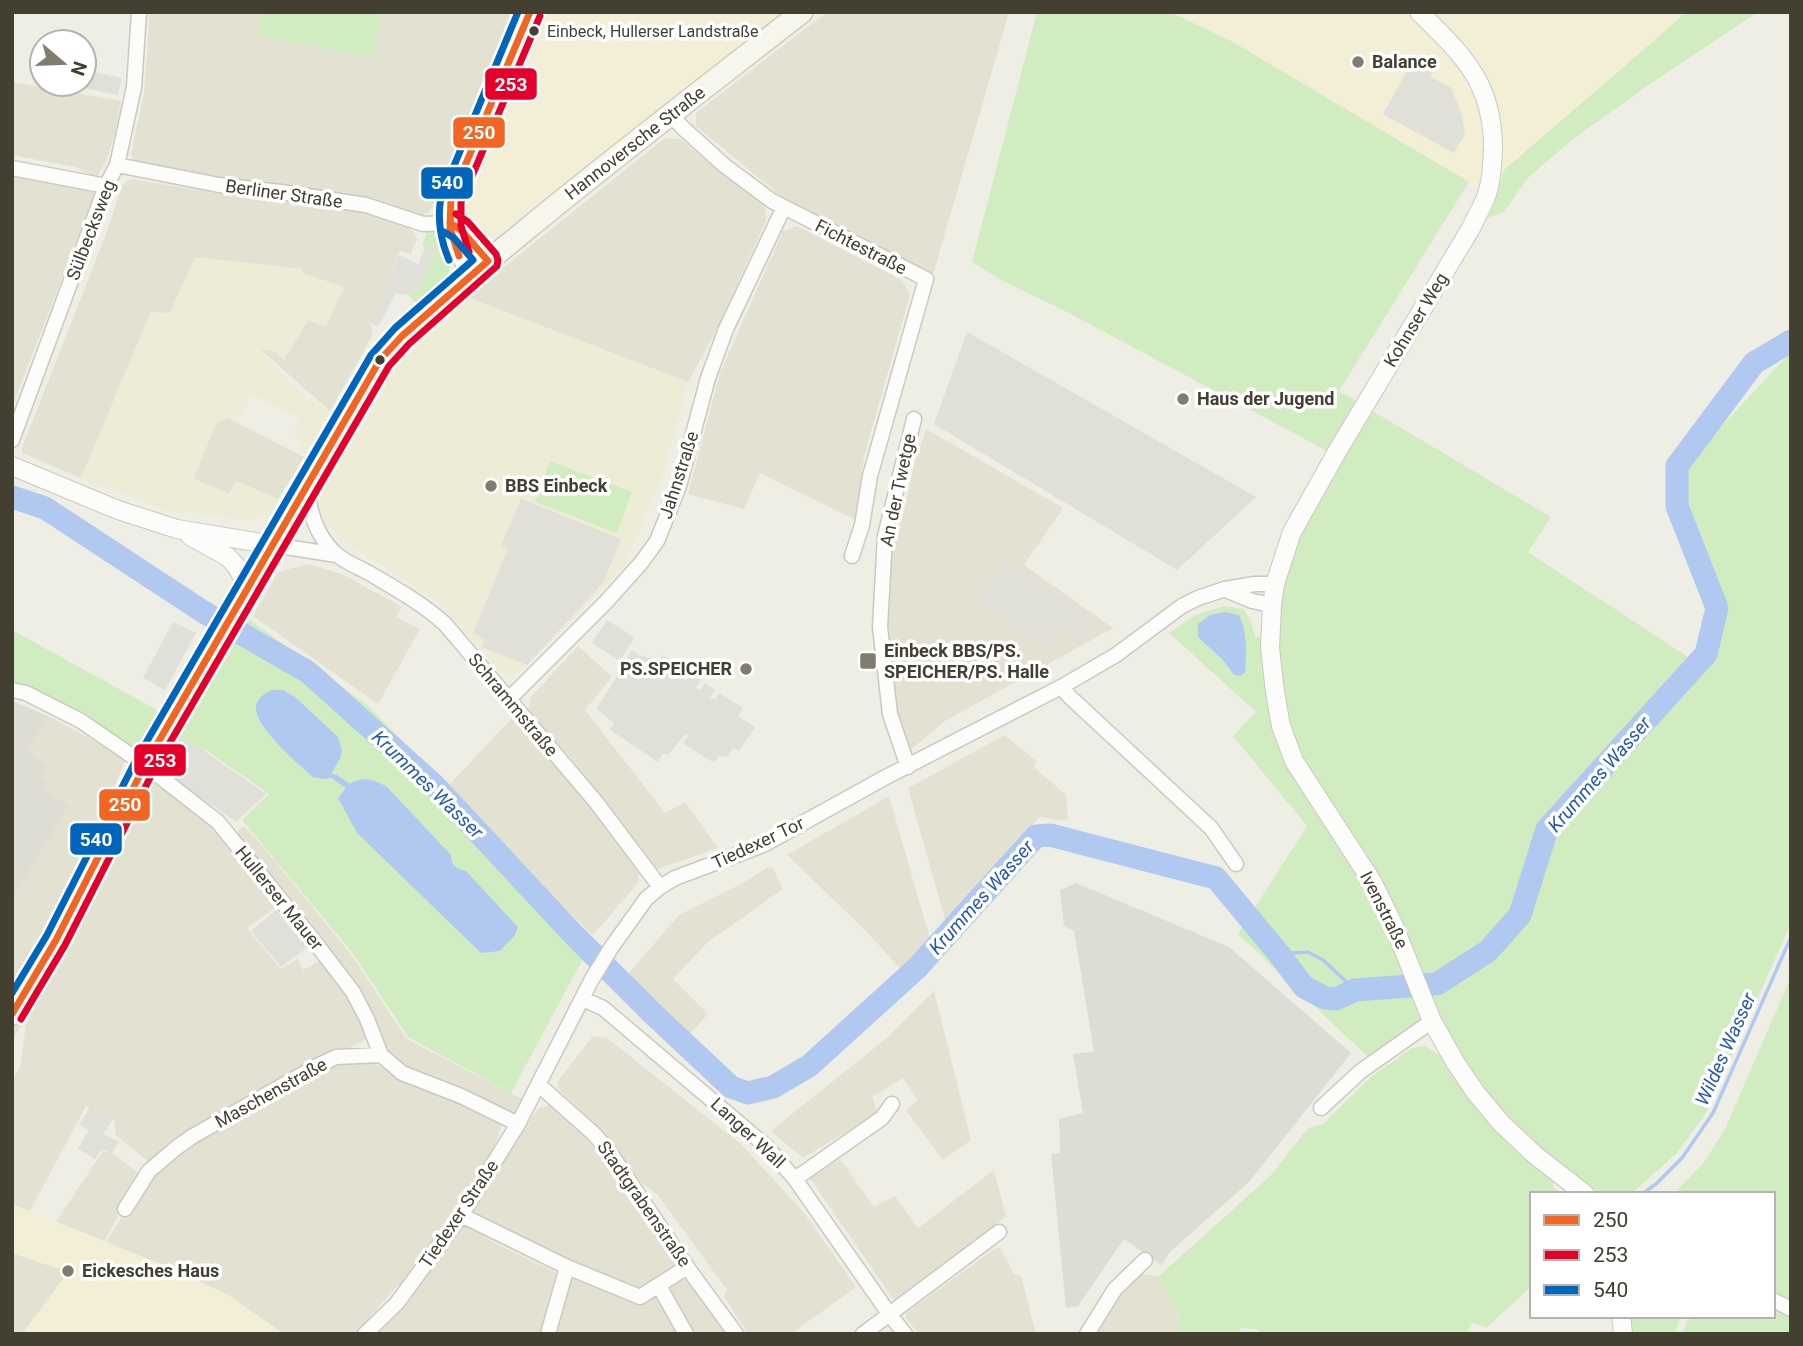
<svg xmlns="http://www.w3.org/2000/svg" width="1803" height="1346" font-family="Roboto,sans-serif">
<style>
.residential{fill:#e3e1d2}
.commercial{fill:#f3eed6}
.industrial{fill:#deddd3}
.education{fill:#edecd6}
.green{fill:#d2ecc2}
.parking{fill:#e0dfd8}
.water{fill:#b1c9f0}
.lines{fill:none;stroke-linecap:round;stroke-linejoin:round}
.stream{stroke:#b1c9f0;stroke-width:3.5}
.river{stroke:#b1c9f0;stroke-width:23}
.minor-casing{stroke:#cac9c1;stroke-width:17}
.tertiary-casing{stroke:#cac9c1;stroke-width:20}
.secondary-casing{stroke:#cecdbb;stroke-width:24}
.minor{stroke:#fcfcfb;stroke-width:14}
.tertiary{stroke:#fcfcfb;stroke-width:18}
.secondary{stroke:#f6f6ec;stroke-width:21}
.bus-1-casing{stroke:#fff;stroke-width:12}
.bus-2-casing{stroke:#fff;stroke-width:12}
.bus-3-casing{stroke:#fff;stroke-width:12}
.bus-1{stroke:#f26522;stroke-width:7}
.bus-2{stroke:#e4002b;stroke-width:7}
.bus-3{stroke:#0065bd;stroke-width:7}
.bus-dot{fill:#434032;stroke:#fff;stroke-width:2.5}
.poi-dot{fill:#7f7d71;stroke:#fff;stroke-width:2.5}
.labels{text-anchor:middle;stroke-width:7;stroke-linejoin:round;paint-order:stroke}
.bus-label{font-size:16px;fill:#434032;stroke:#fff;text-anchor:start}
.poi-label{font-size:18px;font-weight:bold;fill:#434032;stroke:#fff;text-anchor:start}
.street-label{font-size:18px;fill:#434032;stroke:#fff}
.water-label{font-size:19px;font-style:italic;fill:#2558b5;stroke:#fff}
.line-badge{stroke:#fff;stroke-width:2.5}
.badge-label{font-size:19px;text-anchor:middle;font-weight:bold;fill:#fff}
</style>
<rect width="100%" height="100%" fill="#eeeee5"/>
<path class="residential" d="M150 12H263L258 35 373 58 382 12H518L430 211 421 216 374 198 218 178 136 163 131 154 144 94Z
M827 12H1009L933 275 782 197 696 126V113Z
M12 82 121 101 114 137 107 159 97 177 84 172 80 168 12 155Z
M665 138 680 139 765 207 766 221 714 335 688 382 467 297Z
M12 171 81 184 95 193 12 407Z
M131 179 222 194 335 205 365 211 412 230 417 239 411 254 400 251 379 303 368 322 372 327V336L330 411 259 348 276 352 284 359 308 320 344 287 302 273 176 300 170 314 151 312 81 478 22 453V448L106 234 123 184Z
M797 226 903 281 910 295 864 456 856 520 760 473 744 509 688 494 720 373 783 231Z
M228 418 304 457 278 499 236 481 229 494 193 479 217 422Z
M926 429 1063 508 1024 565 1113 628 945 721 909 751 895 715 885 618 893 525 901 524 914 465Z
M308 564 342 574 402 607 396 617 420 629 378 704 253 616 278 572Z
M578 646 612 677 585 710 665 813 685 802 718 848 657 869 571 758 528 711 531 697Z
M48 716 126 758 98 827 19 981 12 977V900L44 791 41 779 48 768 28 751Z
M512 718 594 811 639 873 638 883 593 935 557 901 449 785Z
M1005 735 1037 762 1034 767 1066 795 1068 819 1059 820 1040 817 1016 840 946 923 908 788Z
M153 782 190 806 222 836 280 904 247 928 281 969 297 959 303 970 323 959 349 994 371 1037 351 1047 312 1061 226 1112 224 1109 166 1144 150 1163 116 1135 114 1120 86 1106 30 1211 12 1204V1081L20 1067 26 1024 101 886 150 783Z
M889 796 930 939 902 971 868 933 787 855Z
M244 826 266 850 350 953 407 1039 526 1101 516 1118 400 1066 385 1049 364 1002 232 836Z
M768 867 773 869 783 889 708 942 673 979 708 1014 687 1037 627 975 679 915 743 883Z
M934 991 971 1140 943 1160 906 1110 918 1100 903 1078 872 1097 878 1113 803 1158 771 1131 887 1038Z
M593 1036 607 1038 742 1145 804 1213 856 1287 791 1334H748L724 1296 727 1290 657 1194 631 1175 616 1146 559 1090 558 1081Z
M348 1061 373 1064 503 1122 491 1156 448 1227 401 1284 394 1289 355 1334H249L99 1253 134 1198 147 1182 182 1149 334 1063Z
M550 1105 591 1142 628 1198 677 1265 643 1292 638 1293 470 1214 535 1113 539 1108Z
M103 1151 114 1154 141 1175 104 1241 56 1222Z
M840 1159 874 1207 895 1196 918 1228 994 1170 1006 1216 901 1298 893 1299 810 1178Z
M462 1222 495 1243 561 1275 544 1334H372Z
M996 1248H1000L1014 1274 1021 1276 1036 1334H919L905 1317 907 1312Z
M12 1253 69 1272 22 1334H12Z
M1140 1274 1159 1276 1181 1321 1175 1334H1094L1126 1285Z
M572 1276 634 1298 660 1293 684 1334H553Z
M680 1279 692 1282 729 1334H690L663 1290Z"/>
<path class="commercial" d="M544 12H787L501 230 490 235H481L471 230 465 223 463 213 464 204Z
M1170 12H1668L1679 19 1504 170 1496 199 1233 42Z
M12 1204 153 1261 229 1295 284 1334H22L68 1272 12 1253Z"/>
<path class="industrial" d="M12 701 48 716 28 751 48 768 41 779 48 783 44 791 68 806 12 900Z
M1076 883 1229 947 1351 1053 1249 1182 1171 1251 1161 1265 1124 1239 1078 1306 1066 1308 1051 1154 1060 1153 1059 1119 1083 1113 1073 1054 1094 1052 1074 931 1064 926 1060 890Z"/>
<path class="education" d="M195 257 302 269V273L344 287 326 327 308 320 284 360 276 352 260 349 266 358 307 399 330 411 305 455 294 433 300 418 252 394 241 414 217 422 193 478 229 494 236 481 278 499 269 513 254 520 219 517 184 511 182 513 162 509 81 478 151 312 170 313Z
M467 297 688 382 664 471 624 567 521 672 511 675 501 672 434 598 348 545 324 522 319 501 334 465 365 422 382 395 393 366 430 328Z"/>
<path class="green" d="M263 12H382L373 58 258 35Z
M1037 12H1170L1233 42 1469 182 1339 391 1551 517 1528 552 1691 659 1542 827 1516 912 1435 979 1423 980 1425 989 1439 987 1525 917 1552 832 1711 655 1722 607 1682 504V468L1791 352V923L1708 1110 1677 1153 1631 1194H1588L1522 1134 1478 1087 1432 1010 1406 1033 1368 1057 1238 934 1307 826 1233 736 1256 712 1169 633 1195 615 1224 606 1243 609 1251 621 1255 637 1278 636C1281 606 1284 574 1295 545 1307 515 1324 487 1340 458L1069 313 1003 281 972 262Z
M1683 12H1758L1650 84 1569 142 1528 178 1504 212 1488 218 1496 199 1504 170 1679 19Z
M427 232H435L443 236C450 248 454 266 446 279 441 286 423 298 416 304L408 294 420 289 437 245 425 248 422 246Z
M550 461 632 492 617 533 535 502Z
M249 619 369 706 592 942 511 1093 408 1037 351 951 242 820 269 794 204 749 182 783 117 738 12 684V630L186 726Z
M1791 977V1300L1773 1290V1194H1674L1705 1161 1725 1129Z
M1426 1046 1444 1059 1553 1176V1187L1563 1194H1532V1286L1486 1328 1472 1322 1466 1334H1257L1259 1330 1240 1328 1241 1334H1175L1181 1320 1159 1276 1270 1176 1308 1128 1323 1124 1371 1077 1412 1048Z
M1773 1310 1791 1319V1334H1682L1688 1320H1690L1692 1316H1773Z
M1628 1316H1680L1681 1317 1674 1334H1629Z"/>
<path class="parking" d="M1415 57 1434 68 1430 76 1451 88 1461 112 1465 134 1454 153 1383 114Z
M84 70 122 78 118 95 64 84H84Z
M438 245 420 289 404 295 396 293 378 327 368 322 379 303 399 255 418 264 425 248Z
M967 332 1256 497 1177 570 934 424Z
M521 499 621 539 603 583 527 665 482 647 485 639 473 633 508 549 501 546Z
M1003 561 1093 617 1078 641 1058 630 1046 648 977 603Z
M607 620 635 638 619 661 592 643Z
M173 622 196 633 165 690 143 678Z
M632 650 639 655 654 659 658 662 663 655 672 661 667 668 671 671 677 664 686 671 682 678 686 681 691 674 701 680 696 688 700 690 705 683 715 690 710 697 715 700 719 693 743 708 738 716 755 727 739 751 733 748 728 756 723 757 719 756 714 763 683 743 688 736 685 734 669 754H662L658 762 610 730 614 723 596 709 622 669 629 673 632 671 623 664Z
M179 737 203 750 266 794 236 822 171 776 166 771V760Z
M112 848 116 849 50 978 12 1041V1031L48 970Z
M280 907 311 945 281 967 251 931Z
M90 1107 113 1119 103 1134 119 1142 112 1153 102 1149 95 1159 78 1149 89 1130 79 1125Z"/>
<path class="water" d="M1225 612 1239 615C1248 633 1246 653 1245 672L1241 676 1234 675 1223 660 1198 637V624L1210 615Z
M272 690H283L295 697 338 737 342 751 340 759 331 774 337 775 350 784C361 775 376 780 387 787L451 855C451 866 456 868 466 871L518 927 515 935 500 951 481 953 357 833 338 798 346 788 331 778 322 779 313 777C298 764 258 729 256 710 255 699 264 694 272 690Z"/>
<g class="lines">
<path class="stream" d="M1279 954 1308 952 1323 960 1355 990
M1642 1194 1656 1184 1682 1158 1713 1113 1791 937"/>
<path class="river" d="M12 497 45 508 202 611 308 672 434 785 573 934 651 1012 731 1087 748 1093 773 1087 809 1066 917 968 1036 836 1050 835 1216 878 1279 954 1304 987 1325 998 1336 999 1355 990 1437 984 1488 951 1520 915 1547 829 1706 654 1717 608 1677 506V466L1754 363 1791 341"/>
<g class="minor-casing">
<path id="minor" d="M671 115 683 128 725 166 772 201 926 279 870 476 862 525 852 556
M117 165 219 185 281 192 366 205 423 224 450 223
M12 168 106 186
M450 223 461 230 488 261
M469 277C455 248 445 232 451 199L530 12
M12 440 106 186 117 165 134 87 139 12
M307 486C309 512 316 536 336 554 345 562 358 567 369 573 396 589 422 603 445 624L596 802 660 887
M273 545 337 555
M1226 590 1252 601 1272 605
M1061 687 1070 697 1211 828 1236 864
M12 690 26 693 81 721 145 765 218 822 314 941 353 992 367 1019 381 1055
M508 700 606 602 641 563 657 541 679 486 708 378 726 329 784 207
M908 767 890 714 880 627 885 536 914 419
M583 999 603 1008 766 1146 795 1179 890 1315 905 1334
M539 1085 594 1134 609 1151 687 1267 736 1334
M1321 1108 1361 1071 1432 1021
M795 1179 882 1118 892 1104
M125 1209 149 1171 176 1148 193 1136 319 1065 336 1057 381 1055 402 1073 461 1096 518 1124
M461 1215 567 1267 640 1297 687 1267
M659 1286 686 1334
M1773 1300 1791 1309
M365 1334 397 1303 460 1217 518 1124 592 979 611 948 646 899 660 887 675 878 763 845 886 777 1061 687 1116 655 1182 606 1198 598 1225 589 1255 584H1275
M548 1334 567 1267
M863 1334 999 1232
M1087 1334 1115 1289 1145 1260"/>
</g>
<g class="tertiary-casing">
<path id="tertiary" d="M1419 12C1464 56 1494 84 1493 151 1492 166 1492 180 1487 194 1483 206 1476 217 1471 228L1338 450 1292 532 1275 584 1272 605 1270 648 1275 692 1281 726 1294 761 1373 883 1394 926 1432 1021 1455 1062 1476 1093 1501 1123 1535 1155 1585 1194
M12 466 118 510 177 529 273 545
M190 536 228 557 237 567 248 589
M1621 1316 1623 1334"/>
</g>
<g class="secondary-casing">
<path id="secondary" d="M12 1014 56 940 145 765 380 360C424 312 476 271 527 229 617 155 710 84 802 12"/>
</g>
<use href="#minor" class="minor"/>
<use href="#tertiary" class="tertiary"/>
<use href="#secondary" class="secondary"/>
<g class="bus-1-casing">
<path id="bus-1" d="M459 256 450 228 451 199 530 12
M12 1014 56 940 145 765 380 360 402 336 488 261 461 230 450 223"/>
</g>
<g class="bus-2-casing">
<path id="bus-2" d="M469 252 461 226V202L540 16
M21 1019 65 945 154 770 389 366 409 344 497 266 498 260 496 254 468 222 456 214"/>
</g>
<g class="bus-3-casing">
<path id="bus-3" d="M449 260C440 239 437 219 441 197L518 12
M12 993 47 935 136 760 371 355 395 328 473 260 454 238 444 232"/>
</g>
<use href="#bus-1" class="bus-1"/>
<use href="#bus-2" class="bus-2"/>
<use href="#bus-3" class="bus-3"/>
</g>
<g class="bus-dot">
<circle cx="534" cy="31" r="6"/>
<circle cx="380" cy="360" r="6"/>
</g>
<g class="poi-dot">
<circle cx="1358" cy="62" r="7"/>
<circle cx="1183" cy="399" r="7"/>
<circle cx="491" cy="486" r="7"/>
<rect x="859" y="652" width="18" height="18" rx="3.5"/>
<circle cx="746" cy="669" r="7"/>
<circle cx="68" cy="1271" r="7"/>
</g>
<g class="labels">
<g class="bus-label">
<text x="547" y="37">Einbeck, Hullerser Landstraße</text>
</g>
<g class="poi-label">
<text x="1372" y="68">Balance</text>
<text x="1197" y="405">Haus der Jugend</text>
<text x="505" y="492">BBS Einbeck</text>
<text x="884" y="657">Einbeck BBS/PS.<tspan x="884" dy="21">SPEICHER/PS. Halle</tspan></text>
<text x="732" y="675" text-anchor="end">PS.SPEICHER</text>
<text x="82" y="1277">Eickesches Haus</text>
</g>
<g class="street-label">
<text transform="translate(635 143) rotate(-38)" y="6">Hannoversche Straße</text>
<text transform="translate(284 194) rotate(8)" y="6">Berliner Straße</text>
<text transform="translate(91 230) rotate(-69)" y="6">Sülbecksweg</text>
<text transform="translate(861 247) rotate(27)" y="6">Fichtestraße</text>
<text transform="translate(1416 320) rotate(-59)" y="6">Kohnser Weg</text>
<text transform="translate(679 475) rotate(-72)" y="6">Jahnstraße</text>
<text transform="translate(898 490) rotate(-78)" y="6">An der Twetge</text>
<text transform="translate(513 705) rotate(50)" y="6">Schrammstraße</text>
<text transform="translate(758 843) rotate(-25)" y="6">Tiedexer Tor</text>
<text transform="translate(279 898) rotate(51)" y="6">Hullerser Mauer</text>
<text transform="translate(1384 910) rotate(63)" y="6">Ivenstraße</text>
<text transform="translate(271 1093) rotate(-29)" y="6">Maschenstraße</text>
<text transform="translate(748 1133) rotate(43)" y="6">Langer Wall</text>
<text transform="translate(644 1204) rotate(55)" y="6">Stadtgrabenstraße</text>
<text transform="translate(459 1214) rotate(-56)" y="6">Tiedexer Straße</text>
</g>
<g class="water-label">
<text transform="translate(1599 774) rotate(-49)" y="7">Krummes Wasser</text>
<text transform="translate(428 784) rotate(44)" y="7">Krummes Wasser</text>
<text transform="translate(981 897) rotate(-48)" y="7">Krummes Wasser</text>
<text transform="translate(1725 1049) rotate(-66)" y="7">Wildes Wasser</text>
</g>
</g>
<g class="line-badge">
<rect x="484" y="67" width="54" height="34" rx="7" fill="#e4002b"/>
<rect x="452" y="116" width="54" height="33" rx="7" fill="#f26522"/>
<rect x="420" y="166" width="54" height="34" rx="7" fill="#0065bd"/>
<rect x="133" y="743" width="54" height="34" rx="7" fill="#e4002b"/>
<rect x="98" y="788" width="53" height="34" rx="7" fill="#f26522"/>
<rect x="69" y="822" width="54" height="34" rx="7" fill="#0065bd"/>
</g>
<g class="badge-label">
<text x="511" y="91">253</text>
<text x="479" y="139">250</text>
<text x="447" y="189">540</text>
<text x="160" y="767">253</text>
<text x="125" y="811">250</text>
<text x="96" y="846">540</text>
</g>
<rect width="1803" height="1346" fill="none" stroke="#434032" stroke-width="28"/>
<rect x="1530" y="1192" width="245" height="126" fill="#ffffff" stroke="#b4b3ad" stroke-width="2"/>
<rect x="1544" y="1215" width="35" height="10" fill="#f26522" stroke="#b4b3ad" stroke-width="2"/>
<text x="1593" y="1227" font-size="21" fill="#434032">250</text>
<rect x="1544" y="1250" width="35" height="10" fill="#e4002b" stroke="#b4b3ad" stroke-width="2"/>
<text x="1593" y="1262" font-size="21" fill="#434032">253</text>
<rect x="1544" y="1285" width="35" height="10" fill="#0065bd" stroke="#b4b3ad" stroke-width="2"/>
<text x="1593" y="1297" font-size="21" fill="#434032">540</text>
<g transform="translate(63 63) rotate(109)"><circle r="33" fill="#ffffff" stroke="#b4b3ad" stroke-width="2"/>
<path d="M0-5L12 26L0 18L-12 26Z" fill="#7f7d71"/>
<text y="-10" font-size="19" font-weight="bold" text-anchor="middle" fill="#434032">N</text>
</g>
</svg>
